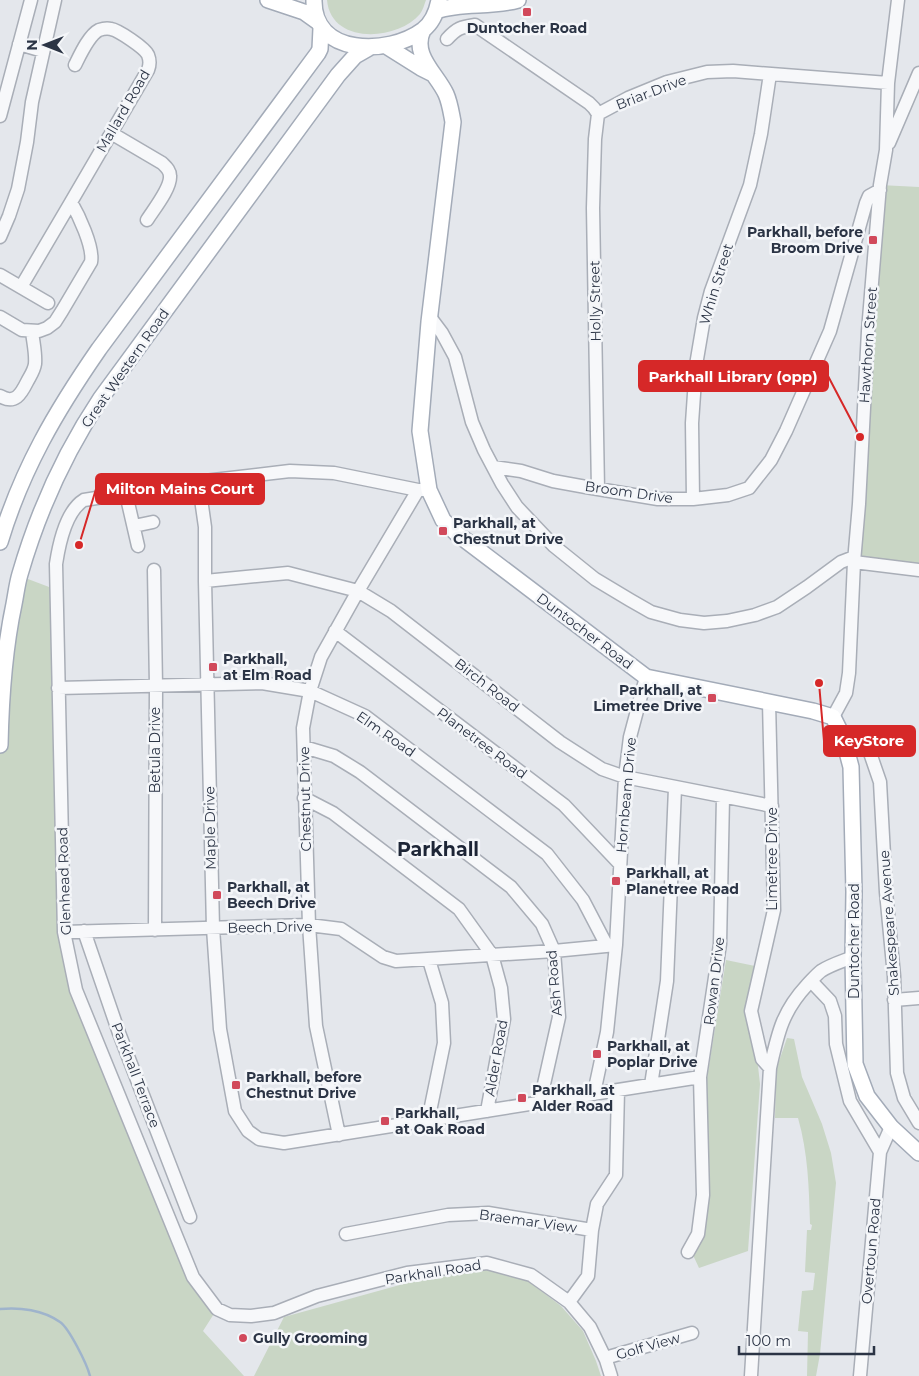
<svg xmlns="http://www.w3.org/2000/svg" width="919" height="1376" font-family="Montserrat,sans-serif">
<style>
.green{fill:#c9d6c5}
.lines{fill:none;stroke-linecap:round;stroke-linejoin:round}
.stream{stroke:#9fb4cc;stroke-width:2.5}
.minor-casing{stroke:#a9aeb7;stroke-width:15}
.major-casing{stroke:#a3abb8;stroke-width:18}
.minor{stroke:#f7f8fa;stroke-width:12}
.major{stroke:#fff;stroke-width:15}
.poi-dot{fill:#d1495b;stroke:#f4f6f9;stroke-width:2}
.labels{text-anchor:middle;stroke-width:5;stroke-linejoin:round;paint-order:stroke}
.poi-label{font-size:14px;font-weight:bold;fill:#2b3445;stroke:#f4f6f9;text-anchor:start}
.street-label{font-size:14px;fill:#2b3445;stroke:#f4f6f9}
.district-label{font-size:19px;font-weight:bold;fill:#1d2536;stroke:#f4f6f9}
.leader{fill:none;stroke:#d62828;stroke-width:2}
.callout-dot{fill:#d62828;stroke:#f4f6f9;stroke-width:2}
.callout{fill:#d62828;stroke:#d62828;stroke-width:2}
.callout-label{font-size:15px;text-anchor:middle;font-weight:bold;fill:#fff}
</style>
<rect width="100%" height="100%" fill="#e4e7ec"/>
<path class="green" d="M327 0H426C424 5 423 10 420 14 397 41 331 45 327 0Z
M880 185 919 187V570L854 562Z
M20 576 57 590 64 932 76 990 193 1277 217 1309 203 1331 244 1376H0V745Z
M726 960 755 966 748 1014 758 1066 760 1084 748 1251 699 1268 693 1255 706 1084Z
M787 1038 794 1039 802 1077 822 1124 831 1153 836 1183 820 1354 816 1376H807L808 1332 798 1331 802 1291 813 1290 815 1273 805 1272 807 1230H811L812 1225 810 1224C809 1187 808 1153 798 1118H775L776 1070Z
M487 1269 528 1281 561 1306 583 1331 596 1361 601 1376H254L284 1317 407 1283Z"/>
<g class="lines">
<path class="stream" d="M0 1309C20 1307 43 1310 60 1322 69 1328 87 1364 90 1376"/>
<g class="minor-casing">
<path id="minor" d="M447 39C457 28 461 27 475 25L589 103 594 108 598 114 628 98 667 82 707 72 733 71 888 83
M19 44 43 51
M598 114 595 139 593 208 598 489
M0 116 31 0
M111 133 162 163C166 167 170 170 170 176 171 188 154 209 147 220
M889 143 919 73
M0 237 9 216 18 189 27 142 32 102 55 0
M0 275 48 303
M21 287 71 202
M0 317 22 330 39 331 47 328 55 322 62 311 91 262C94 247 78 214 71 202L148 70C150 65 150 60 148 55 145 48 118 30 111 29 107 28 102 29 99 30 89 35 80 55 75 65
M430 317 442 333 455 357 472 422 484 450 502 484 517 507 554 546 595 579 630 600 651 612 680 620 704 623 727 621 755 615 777 607 807 587 841 562 854 557
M0 396C15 405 21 394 27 382 30 376 34 371 35 364 36 353 33 342 32 331
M493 467 521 471 553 481 586 487 658 499H693L728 495 749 488 771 460 786 431 830 331 866 203 869 196 880 190
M196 482 201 499 205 527V581L213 928 220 1029 235 1111 248 1131 259 1139 284 1143 700 1077
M429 490H418L334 473 290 471 196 482 84 500C66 511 59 544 56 564L64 932 76 990 193 1277 217 1309 230 1315 251 1316 274 1313 317 1296 407 1273 487 1263 531 1275 569 1302 590 1327 606 1360 611 1376
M126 494 138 546
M693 499 692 423 696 365 704 318 711 291 750 185 761 134 770 74
M134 526 153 522
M854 562 919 570
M154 570 156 686 155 930
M205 581 288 573 358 591 391 611 560 742 602 769 625 777 772 806
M335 631 564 805 620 864
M58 688 262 683 310 691 365 716 547 854 583 900 607 946
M769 702 774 910 751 1011 762 1059 770 1068
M833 717 846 693 849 673 854 562 859 504 868 331 880 185 886 150 888 83 898 0
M843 737H853L861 741 869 750 880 782 886 892 894 976 897 1073 904 1098 919 1123
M304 747 334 756 360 772 511 887 542 924 554 951 559 1017 540 1102
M304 798 333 813 459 909 492 955 501 988 504 1019 487 1111
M84 931 119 1033 190 1217
M64 932 309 925 341 929 383 957 396 961 554 951 616 945
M811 981 830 1001 835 1016 836 1044 850 1101 880 1152
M894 1000 919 998
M651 1085 667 981 675 788
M594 1093 607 1032 616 945 625 777 630 737 646 677
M428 1121 444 1043 442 1003 429 960
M339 1135 316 1026 309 925 303 728 310 691 321 657 358 591 418 490
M346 1234 448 1215 488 1213 592 1230
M688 1252 698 1234 703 1195 700 1077 720 944 723 797
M569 1302 588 1276 592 1230 597 1204 616 1175 618 1090
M605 1358 692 1333
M751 1376 770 1068C778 1033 782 1012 807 985 812 980 816 975 821 971 830 965 843 961 853 957
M860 1376 880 1152 891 1127"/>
</g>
<g class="major-casing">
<path id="major" d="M268 0 304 12 318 22
M314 0C313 56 388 56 423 30 432 23 437 11 439 0
M436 11C462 2 491 8 518 0
M423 30C411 55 437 74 446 94 450 103 451 112 453 122L429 322 420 431 429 490 443 520 456 533 646 677 813 711 833 717 843 737 851 767 854 892 853 957 855 1064 867 1096 891 1127 919 1153
M386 46 421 68 431 73
M0 542C22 469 56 411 99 349L318 53 320 49 321 28
M0 745C1 697 4 651 14 604 16 594 17 584 20 574 38 512 65 452 101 398L338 75 355 56 369 48"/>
</g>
<use href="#minor" class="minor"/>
<use href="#major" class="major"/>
</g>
<g class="poi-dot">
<rect x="522" y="7" width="10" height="10" rx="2.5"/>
<rect x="868" y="235" width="10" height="10" rx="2.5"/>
<rect x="438" y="526" width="10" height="10" rx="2.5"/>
<rect x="208" y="662" width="10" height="10" rx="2.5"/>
<rect x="707" y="693" width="10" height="10" rx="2.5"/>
<rect x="611" y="876" width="10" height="10" rx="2.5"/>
<rect x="212" y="890" width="10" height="10" rx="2.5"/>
<rect x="592" y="1049" width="10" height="10" rx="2.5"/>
<rect x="231" y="1080" width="10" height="10" rx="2.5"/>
<rect x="517" y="1093" width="10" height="10" rx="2.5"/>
<rect x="380" y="1116" width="10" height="10" rx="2.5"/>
<circle cx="243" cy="1338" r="5"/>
</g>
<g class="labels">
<g class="poi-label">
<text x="527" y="33" text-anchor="middle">Duntocher Road</text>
<text x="863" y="237" text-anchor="end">Parkhall, before<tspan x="863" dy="16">Broom Drive</tspan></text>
<text x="453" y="528">Parkhall, at<tspan x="453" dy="16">Chestnut Drive</tspan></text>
<text x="223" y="664">Parkhall,<tspan x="223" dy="16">at Elm Road</tspan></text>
<text x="702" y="695" text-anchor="end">Parkhall, at<tspan x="702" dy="16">Limetree Drive</tspan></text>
<text x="626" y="878">Parkhall, at<tspan x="626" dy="16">Planetree Road</tspan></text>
<text x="227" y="892">Parkhall, at<tspan x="227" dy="16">Beech Drive</tspan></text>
<text x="607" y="1051">Parkhall, at<tspan x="607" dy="16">Poplar Drive</tspan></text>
<text x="246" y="1082">Parkhall, before<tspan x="246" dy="16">Chestnut Drive</tspan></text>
<text x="532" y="1095">Parkhall, at<tspan x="532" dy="16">Alder Road</tspan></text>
<text x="395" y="1118">Parkhall,<tspan x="395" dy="16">at Oak Road</tspan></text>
<text x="253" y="1343">Gully Grooming</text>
</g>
<g class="street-label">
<text transform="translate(651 92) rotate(-21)" y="5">Briar Drive</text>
<text transform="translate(123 111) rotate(-60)" y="5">Mallard Road</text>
<text transform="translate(716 284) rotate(-73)" y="5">Whin Street</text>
<text transform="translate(595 301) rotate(-91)" y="5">Holly Street</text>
<text transform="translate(868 345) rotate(-86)" y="5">Hawthorn Street</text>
<text transform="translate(125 368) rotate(-55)" y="5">Great Western Road</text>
<text transform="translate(629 492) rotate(8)" y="5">Broom Drive</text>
<text transform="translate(585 631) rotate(37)" y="5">Duntocher Road</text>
<text transform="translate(487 685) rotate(38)" y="5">Birch Road</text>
<text transform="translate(386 734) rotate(35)" y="5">Elm Road</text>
<text transform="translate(482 743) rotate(37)" y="5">Planetree Road</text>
<text transform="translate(155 750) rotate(-90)" y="5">Betula Drive</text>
<text transform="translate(626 795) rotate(-85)" y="5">Hornbeam Drive</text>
<text transform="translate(305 799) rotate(-91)" y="5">Chestnut Drive</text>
<text transform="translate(210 828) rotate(-91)" y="5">Maple Drive</text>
<text transform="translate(772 859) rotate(-90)" y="5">Limetree Drive</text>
<text transform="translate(64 881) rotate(-92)" y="5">Glenhead Road</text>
<text transform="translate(889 923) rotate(-94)" y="5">Shakespeare Avenue</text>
<text transform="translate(270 927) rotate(-1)" y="5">Beech Drive</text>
<text transform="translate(854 941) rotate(-90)" y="5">Duntocher Road</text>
<text transform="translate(714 981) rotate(-83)" y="5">Rowan Drive</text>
<text transform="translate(554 983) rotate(-95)" y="5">Ash Road</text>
<text transform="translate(496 1058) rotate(-80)" y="5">Alder Road</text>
<text transform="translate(136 1075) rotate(69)" y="5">Parkhall Terrace</text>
<text transform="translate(528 1221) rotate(8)" y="5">Braemar View</text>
<text transform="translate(871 1251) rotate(-85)" y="5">Overtoun Road</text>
<text transform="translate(433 1272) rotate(-9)" y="5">Parkhall Road</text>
<text transform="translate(648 1346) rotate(-16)" y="5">Golf View</text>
</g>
<g class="district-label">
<text x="438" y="856">Parkhall</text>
</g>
</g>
<path class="leader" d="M860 437L828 376M79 545L96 489M819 683L824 741"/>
<g class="callout-dot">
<circle cx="860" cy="437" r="5"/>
<circle cx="79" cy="545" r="5"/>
<circle cx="819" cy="683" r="5"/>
</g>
<g class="callout">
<rect x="639" y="361" width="189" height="30" rx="5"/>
<rect x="96" y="474" width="168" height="30" rx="5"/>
<rect x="824" y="726" width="91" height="30" rx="5"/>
</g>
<g class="callout-label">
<text x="733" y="382">Parkhall Library (opp)</text>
<text x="180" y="494">Milton Mains Court</text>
<text x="869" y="746">KeyStore</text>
</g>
<g transform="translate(45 45) rotate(270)" stroke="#f4f6f9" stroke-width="4" paint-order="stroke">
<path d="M0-4L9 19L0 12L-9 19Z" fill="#2b3445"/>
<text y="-8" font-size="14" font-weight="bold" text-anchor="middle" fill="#2b3445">N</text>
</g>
<path d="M739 1346v8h135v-8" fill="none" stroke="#2b3445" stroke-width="2.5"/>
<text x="746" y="1346" font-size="15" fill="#2b3445" stroke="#f4f6f9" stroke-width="4" paint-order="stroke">100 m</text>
</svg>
